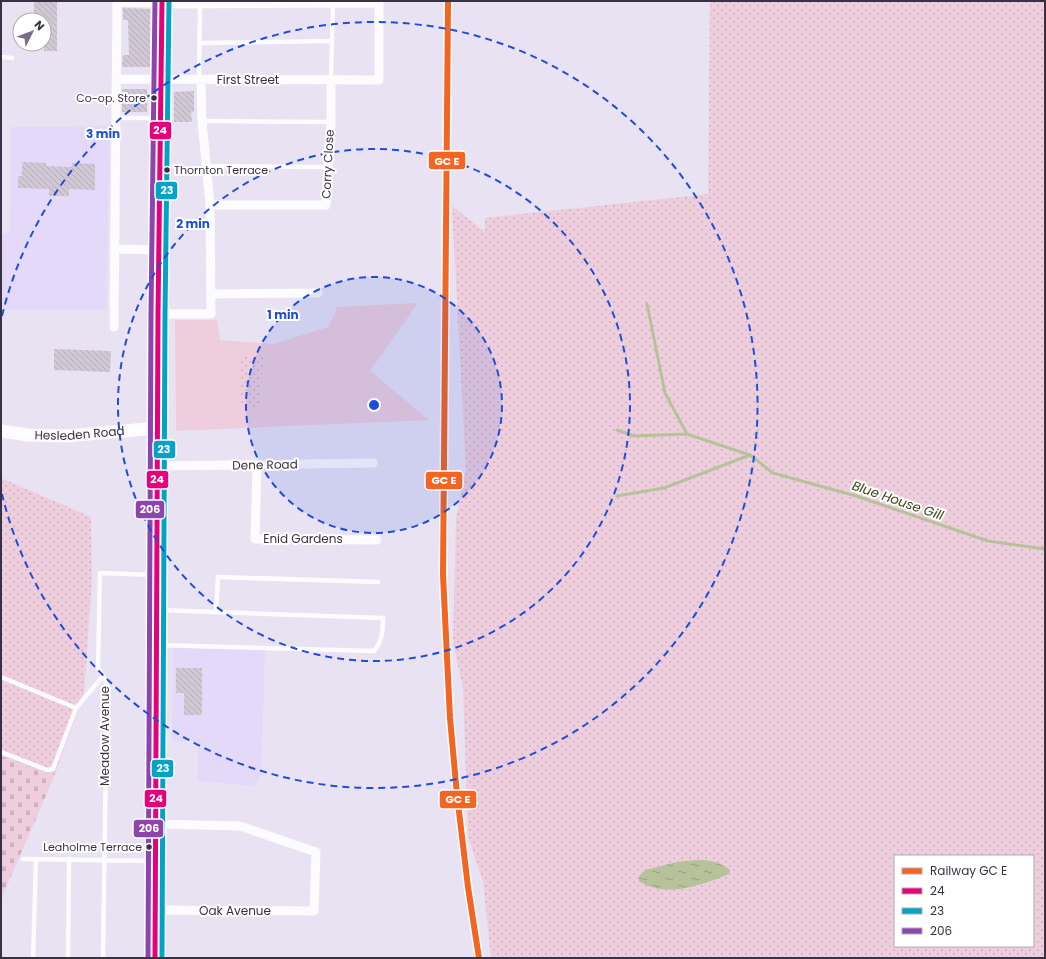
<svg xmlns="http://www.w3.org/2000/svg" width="1046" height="959" font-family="Poppins,sans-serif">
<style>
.built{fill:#e4d9f8}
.grass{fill:#eecedd}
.cemetery{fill:url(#cemetery-stones)}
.park{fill:url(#park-dots);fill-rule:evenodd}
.water{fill:url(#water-ripples)}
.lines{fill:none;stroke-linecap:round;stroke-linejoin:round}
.stream{stroke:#b7c29a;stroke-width:3}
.building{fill:url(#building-back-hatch)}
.service{stroke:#fcfbfd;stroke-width:4.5}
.minor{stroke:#fcfbfd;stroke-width:9}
.secondary{stroke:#fcfbfd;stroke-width:13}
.primary{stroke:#c6cad2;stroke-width:14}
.bus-1-casing{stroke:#fff;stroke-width:8}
.bus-2-casing{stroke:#fff;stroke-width:8}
.bus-3-casing{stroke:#fff;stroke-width:8}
.bus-1{stroke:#e5007d;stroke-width:5}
.bus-2{stroke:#03a3c7;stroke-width:5}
.bus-3{stroke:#8e44ad;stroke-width:5}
.rail-1-casing{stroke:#fff;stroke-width:9}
.rail-1{stroke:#f26522;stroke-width:6}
.ring{fill:none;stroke:#1d4ed8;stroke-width:2;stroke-dasharray:7 5}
.bus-dot{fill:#383043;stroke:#fff;stroke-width:1.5}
.labels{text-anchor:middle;stroke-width:4;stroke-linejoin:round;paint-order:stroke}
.bus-label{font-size:11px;fill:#383043;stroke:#fff;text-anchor:end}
.street-label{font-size:12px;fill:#383043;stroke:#fff}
.water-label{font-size:13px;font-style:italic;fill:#394515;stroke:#fff}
.centre{fill:#1d4ed8;stroke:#fff;stroke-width:2}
.ring-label{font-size:12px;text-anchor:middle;font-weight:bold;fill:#1d4ed8;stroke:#fff;stroke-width:4;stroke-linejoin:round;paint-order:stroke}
.line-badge{stroke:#fff;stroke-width:1.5}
.badge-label{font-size:11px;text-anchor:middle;font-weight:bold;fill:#fff}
</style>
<defs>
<pattern id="cemetery-stones" width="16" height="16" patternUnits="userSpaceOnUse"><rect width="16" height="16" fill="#eecedd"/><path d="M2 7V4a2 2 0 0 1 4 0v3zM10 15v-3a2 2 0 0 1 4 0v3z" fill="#cdb1bf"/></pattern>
<pattern id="park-dots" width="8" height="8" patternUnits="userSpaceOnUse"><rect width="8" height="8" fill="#eecedd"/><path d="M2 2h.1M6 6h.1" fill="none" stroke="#cdb1bf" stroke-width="1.8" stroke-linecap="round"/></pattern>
<pattern id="water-ripples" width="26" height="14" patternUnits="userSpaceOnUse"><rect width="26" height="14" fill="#b7c29a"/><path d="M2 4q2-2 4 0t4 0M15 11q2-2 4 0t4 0" fill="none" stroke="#969e7f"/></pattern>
<pattern id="building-back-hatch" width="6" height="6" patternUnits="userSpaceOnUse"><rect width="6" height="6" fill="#d1c8d6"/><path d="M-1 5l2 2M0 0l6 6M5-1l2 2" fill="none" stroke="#b4acb9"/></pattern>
</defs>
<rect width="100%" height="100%" fill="#e8e2f3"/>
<path class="built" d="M110 126 106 310H1V234L10 233 11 127Z
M173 648 265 650 261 776 255 786 198 781V741H172Z"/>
<path class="grass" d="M418 303 370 371 429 420 176 431 175 320H217L220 340 274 344 328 327 336 311V307Z"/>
<path class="cemetery" d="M1 756 54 777 1 899Z"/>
<path class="park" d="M710 1H1045V958H491L483 882 468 837 463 689 453 642 456 518 466 470 452 206 485 232V218L708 194ZM895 856H1033V946H895Z
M241 356 263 357 260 408 239 407Z
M1 478 91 517 92 578 84 693 54 777 1 756Z"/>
<path class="water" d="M696 860C710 860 719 861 730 870L729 874C702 885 666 899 639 881V876L645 870 677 862Z"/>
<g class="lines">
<path class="stream" d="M647 304 665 393 687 434 750 455 773 473 856 496 988 541 1045 549
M617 430 634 436 687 434
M617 496 664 488 750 455"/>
</g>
<path class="building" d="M34 1H57V51H44V20H34Z
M123 8 150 9V67H122L123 55H129L128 20H123Z
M122 89H147V112H122Z
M194 91V112H191L192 122H174V92Z
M22 162 46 163V166L72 167V163L95 164V190L69 189V196H49V189L18 188V176H22Z
M54 349 111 351 110 372 54 370Z
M176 668H202V715H184V693H176Z"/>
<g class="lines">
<path class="service" d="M200 43 332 41
M1 57 12 58
M199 79 200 3
M331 80 333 3
M116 118H149
M202 121 331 122
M206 166 328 167
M216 612 218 577 378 582
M158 645 374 651C382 641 383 631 383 618L159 610
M1 677 76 708
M1 752 47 770 53 769 76 708 103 676
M23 859 154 861
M33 958 36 859
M68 958 69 859
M103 958 107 683 98 668 100 573 154 575"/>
<path class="minor" d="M117 2 150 3
M172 4 379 3
M117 79 379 80V1
M210 205H326L331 122V80
M116 249 159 250
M211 294 318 293
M158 314H211L210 205 202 121 201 80
M114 327 117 1
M257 465 255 539 377 540
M157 466 373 463
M156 910 314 911 316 852 240 826 156 824"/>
<path class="secondary" id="s1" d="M1 431 28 435 67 436 157 428"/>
<path class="primary" d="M155 958 158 314 162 1"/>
<g class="bus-1-casing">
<path id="bus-1" d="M155 958 158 314 162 1"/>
</g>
<g class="bus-2-casing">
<path id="bus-2" d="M162 958 165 314 169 1"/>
</g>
<g class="bus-3-casing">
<path id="bus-3" d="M148 958 151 314 155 1"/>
</g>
<use href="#bus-1" class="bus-1"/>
<use href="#bus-2" class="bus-2"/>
<use href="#bus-3" class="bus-3"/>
<g class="rail-1-casing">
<path id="rail-1" d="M448 1 443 575 450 718 457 795 468 887 479 958"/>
</g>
<use href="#rail-1" class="rail-1"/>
</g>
<circle cx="374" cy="405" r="128" fill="#1d4ed8" fill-opacity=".12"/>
<g class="ring">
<circle cx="374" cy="405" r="128"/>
<circle cx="374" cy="405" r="256"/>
<path d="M2 316A383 383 0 1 1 2 494"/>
</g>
<g class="bus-dot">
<circle cx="154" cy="98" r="3.5"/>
<circle cx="167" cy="170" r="3.5"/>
<circle cx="149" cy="847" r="3.5"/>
</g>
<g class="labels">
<g class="bus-label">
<text x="146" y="102">Co-op. Store</text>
<text x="174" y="174" text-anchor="start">Thornton Terrace</text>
<text x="142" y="851">Leaholme Terrace</text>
</g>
<g class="street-label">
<text x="248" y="84">First Street</text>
<text transform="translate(328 164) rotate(-87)" y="4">Corry Close</text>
<text dy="4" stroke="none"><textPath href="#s1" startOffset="79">Hesleden Road</textPath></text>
<text transform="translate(265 465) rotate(-1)" y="4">Dene Road</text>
<text x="303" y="543">Enid Gardens</text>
<text transform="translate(105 736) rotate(-90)" y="4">Meadow Avenue</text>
<text x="235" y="915">Oak Avenue</text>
</g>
<g class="water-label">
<text transform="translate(898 500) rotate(19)" y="5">Blue House Gill</text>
</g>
</g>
<circle cx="374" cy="405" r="6" class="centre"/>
<g class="ring-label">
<text x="103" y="138">3 min</text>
<text x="193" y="228">2 min</text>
<text x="283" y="319">1 min</text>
</g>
<g class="line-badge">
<rect x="149" y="121" width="23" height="19" rx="4" fill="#e5007d"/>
<rect x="428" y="151" width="38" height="19" rx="4" fill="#f26522"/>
<rect x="155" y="181" width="23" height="19" rx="4" fill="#03a3c7"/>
<rect x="153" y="440" width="23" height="19" rx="4" fill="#03a3c7"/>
<rect x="146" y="470" width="23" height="19" rx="4" fill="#e5007d"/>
<rect x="425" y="471" width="38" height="19" rx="4" fill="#f26522"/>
<rect x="135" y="500" width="30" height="19" rx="4" fill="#8e44ad"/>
<rect x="151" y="759" width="23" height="19" rx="4" fill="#03a3c7"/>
<rect x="144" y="789" width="23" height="19" rx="4" fill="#e5007d"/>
<rect x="439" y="790" width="38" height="19" rx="4" fill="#f26522"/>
<rect x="133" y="819" width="31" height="19" rx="4" fill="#8e44ad"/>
</g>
<g class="badge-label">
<text x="160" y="134">24</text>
<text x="447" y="165">GC E</text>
<text x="167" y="194">23</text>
<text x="164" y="453">23</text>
<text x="157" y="483">24</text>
<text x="444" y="484">GC E</text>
<text x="150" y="513">206</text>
<text x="163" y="772">23</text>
<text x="156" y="802">24</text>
<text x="458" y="803">GC E</text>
<text x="149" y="832">206</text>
</g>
<rect width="1046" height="959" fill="none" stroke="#383043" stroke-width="4"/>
<rect x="894" y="855" width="140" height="92" fill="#ffffff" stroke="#afacb4"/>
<rect x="902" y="868" width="20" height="6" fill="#f26522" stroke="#afacb4"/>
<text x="930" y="875" font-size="12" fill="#383043">Railway GC E</text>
<rect x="902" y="888" width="20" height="6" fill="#e5007d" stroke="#afacb4"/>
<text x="930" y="895" font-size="12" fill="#383043">24</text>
<rect x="902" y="908" width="20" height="6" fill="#03a3c7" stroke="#afacb4"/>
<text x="930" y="915" font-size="12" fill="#383043">23</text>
<rect x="902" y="928" width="20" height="6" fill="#8e44ad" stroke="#afacb4"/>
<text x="930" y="935" font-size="12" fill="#383043">206</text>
<g transform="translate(32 32) rotate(48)"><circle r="19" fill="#ffffff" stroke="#afacb4"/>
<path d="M0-3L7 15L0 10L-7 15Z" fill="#766e81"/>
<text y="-6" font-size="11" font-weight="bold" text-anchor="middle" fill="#383043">N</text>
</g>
</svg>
